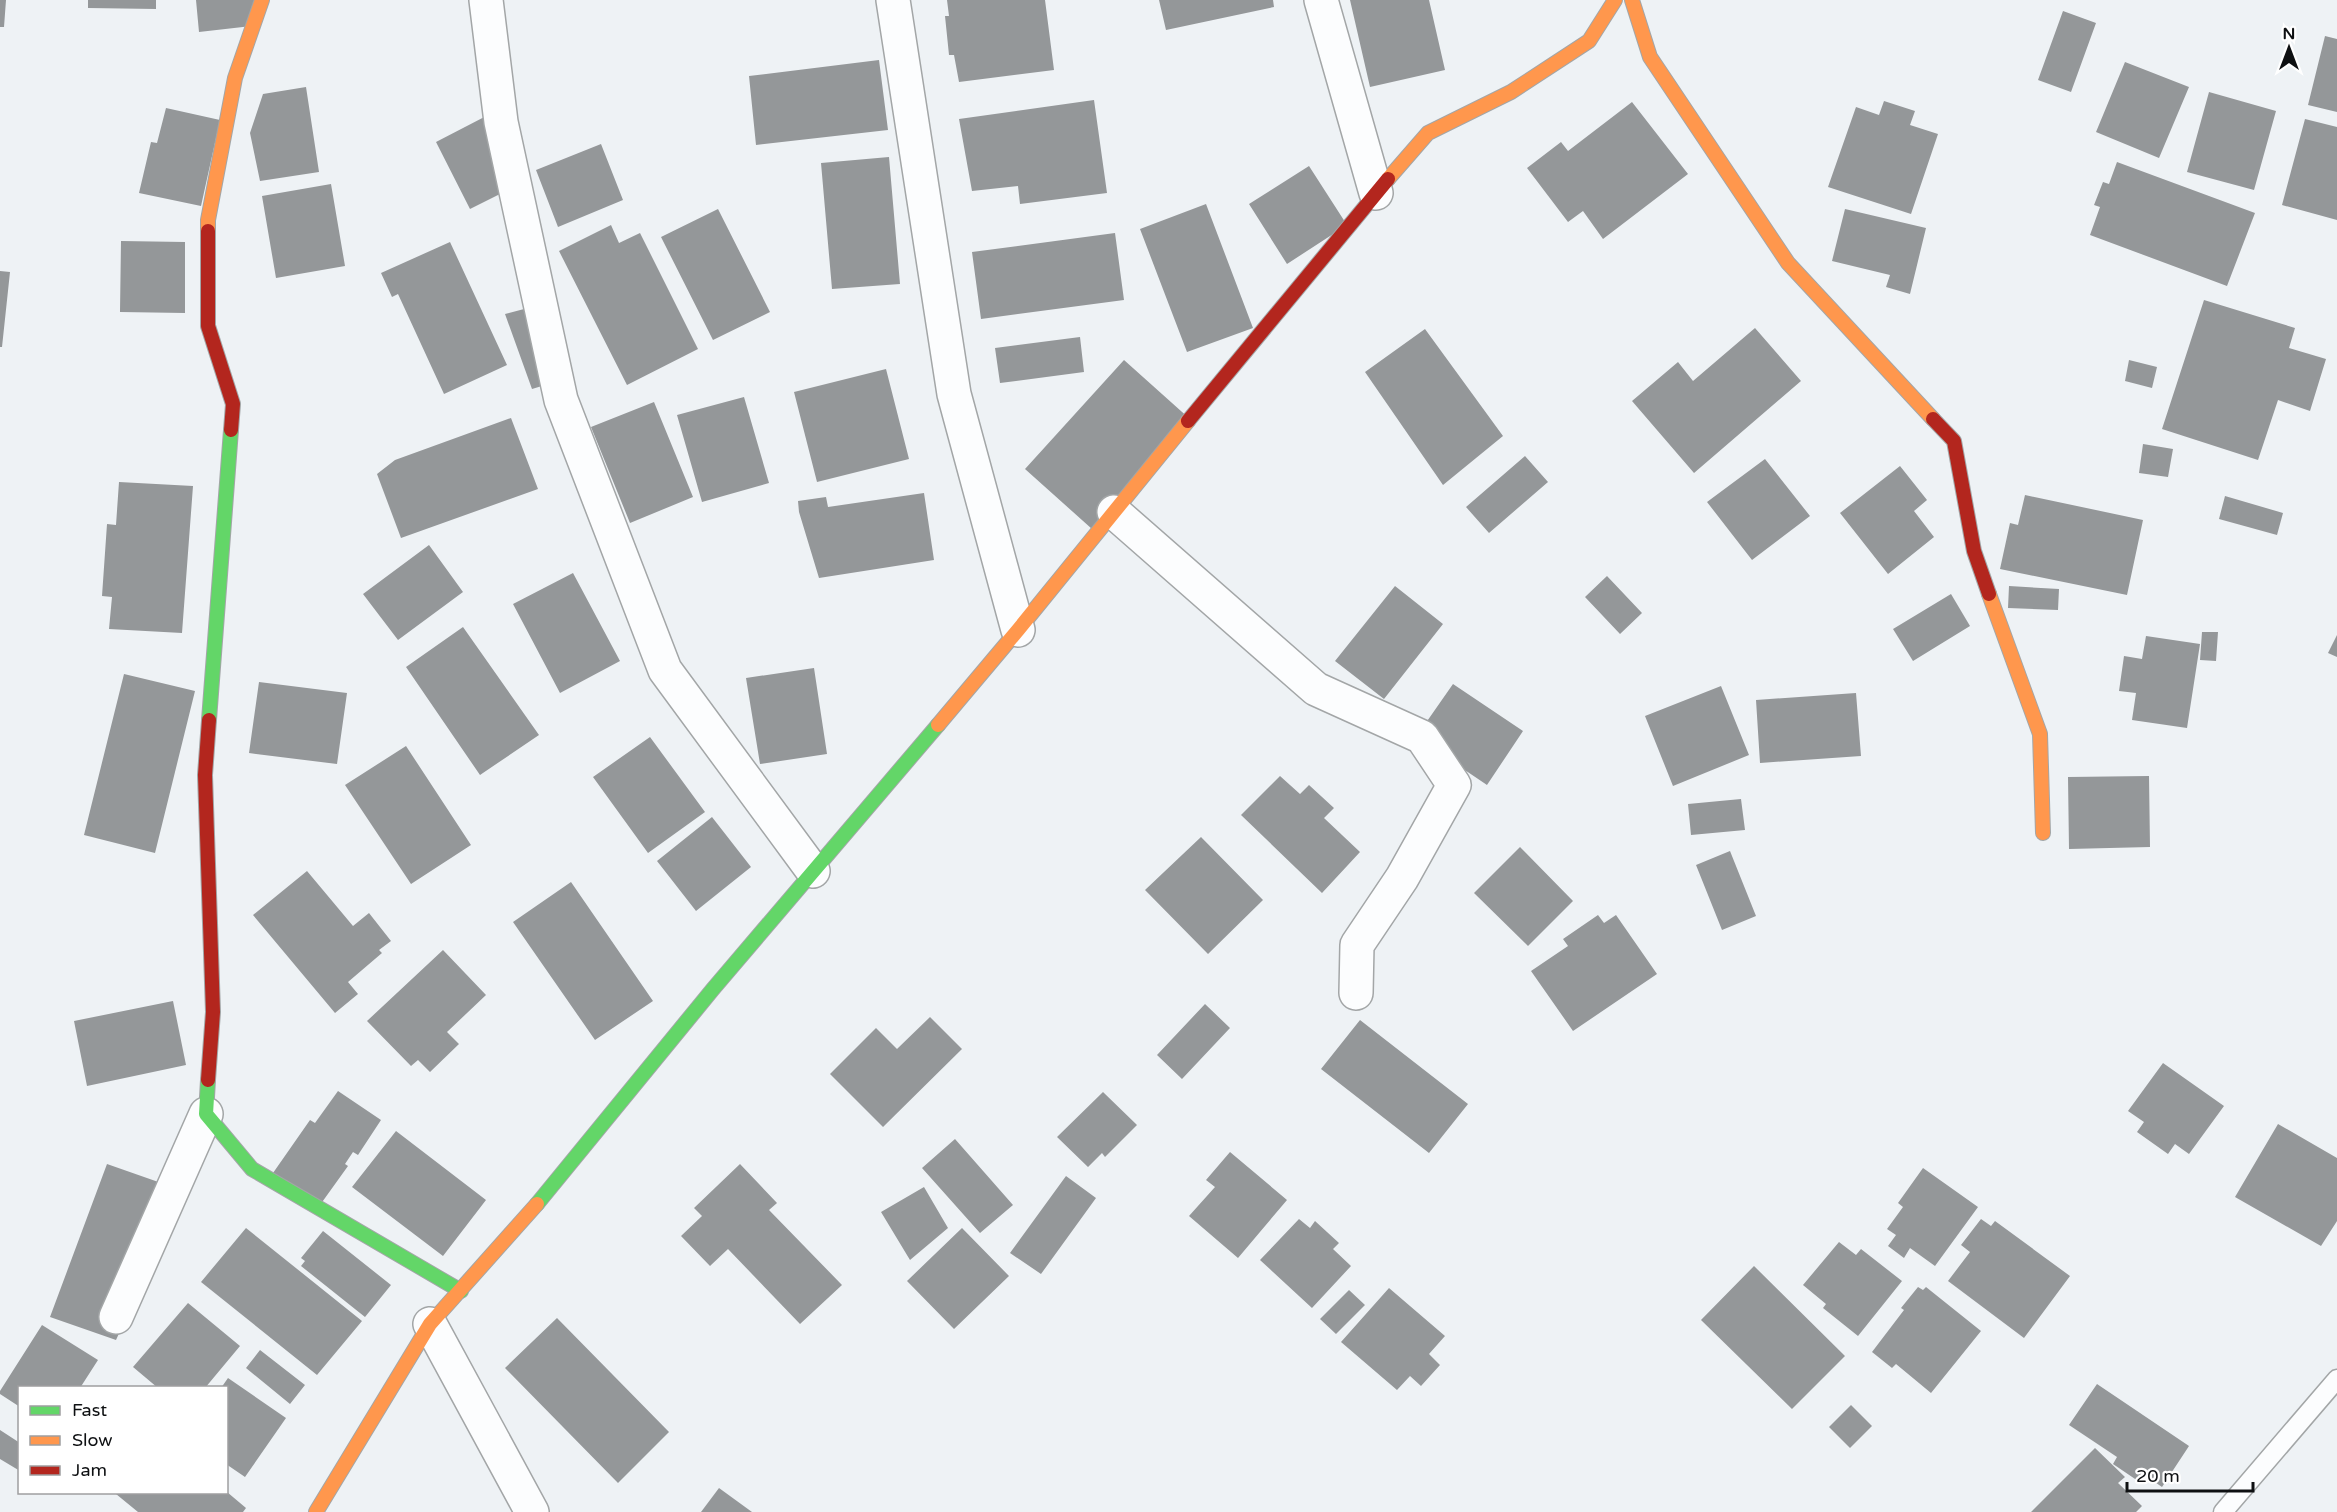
<svg xmlns="http://www.w3.org/2000/svg" width="2337" height="1512" font-family="'Varela Round',sans-serif">
<style>
.building{fill:#949799}
.lines{fill:none;stroke-linecap:round;stroke-linejoin:round}
.lane-casing{stroke:#a3a6a7;stroke-width:21}
.street-casing{stroke:#a3a6a7;stroke-width:36}
.fast-casing{stroke:#a3a6a7;stroke-width:16}
.slow-casing{stroke:#a3a6a7;stroke-width:16}
.jam-casing{stroke:#a3a6a7;stroke-width:16}
.lane{stroke:#fcfdfe;stroke-width:18}
.street{stroke:#fcfdfe;stroke-width:33}
.fast{stroke:#63d668;stroke-width:14}
.slow{stroke:#ff974d;stroke-width:14}
.jam{stroke:#b3261e;stroke-width:14}
</style>
<rect width="100%" height="100%" fill="#eef2f5"/>
<path class="building" d="M0 0H6L4 27H0Z
M88 0H156V9L88 8Z
M196 0H267L260 25 199 32Z
M947 0H1045L1054 70 959 82 954 55H949L945 16H949Z
M1159 0H1273L1274 7 1166 30Z
M1350 0H1429L1445 70 1370 87Z
M2063 11 2096 23 2071 92 2038 80Z
M2325 36 2337 39V112L2308 105Z
M879 60 888 130 756 145 749 76Z
M2125 62 2189 87 2159 158 2096 132Z
M306 87 319 172 260 181 250 133 263 94Z
M2209 92 2276 111 2254 190 2187 172Z
M1094 100 1107 193 1020 204 1018 186 972 191 959 119Z
M1884 101 1915 111 1910 125 1938 134 1911 214 1828 187 1856 107 1879 115Z
M1632 102 1688 174 1603 239 1583 211 1568 222 1527 168 1561 142 1568 151Z
M166 108 220 120 201 206 139 193 151 142 157 143Z
M492 113 526 181 470 209 436 142Z
M2305 119 2337 127V220L2282 205Z
M601 144 623 200 558 227 536 170Z
M889 157 900 284 832 289 821 163Z
M2117 162 2255 213 2227 286 2090 235 2100 207 2094 205 2103 182 2109 184Z
M1309 166 1347 225 1287 264 1249 204Z
M331 184 345 266 276 278 262 196Z
M1206 204 1253 328 1187 352 1140 229Z
M718 209 770 312 713 340 661 237Z
M1845 209 1926 228 1910 294 1886 287 1890 275 1832 261Z
M611 225 619 243 640 233 698 349 627 385 559 251Z
M1115 233 1124 300 981 319 972 252Z
M121 241 185 242V313L120 312Z
M450 242 507 365 444 394 398 294 392 297 381 273Z
M0 271 10 272 2 347H0Z
M2204 300 2295 328 2289 348 2326 359 2310 411 2278 400 2258 460 2162 429Z
M543 304 565 379 532 389 505 314Z
M1755 328 1801 381 1694 473 1632 401 1678 362 1693 381Z
M1425 329 1503 436 1443 485 1365 372Z
M1080 337 1084 372 1000 383 995 348Z
M1124 360 1191 420 1092 529 1025 469Z
M2129 360 2157 367 2152 388 2125 381Z
M886 369 909 459 817 482 794 392Z
M744 397 769 483 702 502 677 415Z
M654 402 693 497 630 523 591 427Z
M511 418 538 489 401 538 377 474 395 460Z
M2143 444 2173 449 2168 477 2139 473Z
M1525 456 1548 482 1489 533 1466 507Z
M1765 459 1810 516 1752 560 1707 502Z
M1900 466 1927 500 1914 511 1934 537 1888 574 1840 513Z
M119 482 193 486 182 633 109 629 112 597 102 596 107 524 116 525Z
M924 493 934 560 819 578 799 512 798 501 826 497 828 507Z
M2025 495 2143 520 2127 595 2000 569 2010 523 2018 525Z
M2225 496 2283 513 2277 535 2219 519Z
M429 545 463 592 398 640 363 594Z
M573 573 620 661 560 693 513 604Z
M1607 576 1642 613 1620 634 1585 597Z
M1395 586 1443 624 1384 699 1335 661Z
M2009 586 2059 589 2058 610 2008 608Z
M1951 594 1970 626 1913 661 1893 629Z
M463 627 539 735 480 775 406 667Z
M2202 632H2218L2216 661 2200 660Z
M2337 635V657L2328 653Z
M2146 636 2200 644 2187 728 2132 720 2136 693 2119 691 2124 656 2142 659Z
M814 668 827 754 760 764 746 678Z
M124 674 195 691 155 853 84 835Z
M259 682 347 693 337 764 249 753Z
M1453 684 1523 731 1487 785 1416 737Z
M1721 686 1749 755 1673 786 1645 716Z
M1856 693 1861 756 1760 763 1756 700Z
M650 737 705 812 648 853 593 777Z
M406 746 471 845 411 884 345 785Z
M1280 776 1300 794 1309 785 1334 808 1324 818 1360 852 1322 893 1241 815Z
M2149 776 2150 847 2069 849 2068 777Z
M1741 799 1745 830 1691 835 1688 804Z
M712 817 751 867 696 911 657 861Z
M1201 837 1263 900 1208 954 1145 890Z
M1520 847 1573 901 1528 946 1474 893Z
M1730 851 1756 916 1722 930 1696 865Z
M307 871 353 926 369 913 391 941 379 950 382 953 348 982 358 994 335 1013 253 915Z
M571 882 653 1001 595 1040 513 922Z
M1598 915 1604 923 1616 915 1657 974 1573 1031 1531 971 1568 946 1563 939Z
M443 950 486 995 447 1032 459 1044 430 1072 418 1060 411 1066 367 1021Z
M173 1001 186 1065 87 1086 74 1021Z
M1205 1004 1230 1028 1182 1079 1157 1055Z
M930 1017 962 1049 883 1127 830 1074 876 1028 897 1049Z
M1360 1020 1468 1104 1429 1153 1321 1069Z
M2163 1063 2224 1106 2189 1154 2175 1144 2168 1154 2137 1132 2144 1122 2128 1111Z
M338 1091 381 1120 358 1155 353 1152 345 1164 348 1166 320 1205 273 1173 310 1120 315 1123Z
M1103 1092 1137 1125 1105 1157 1102 1153 1088 1167 1057 1137Z
M2278 1124 2337 1158V1221L2321 1246 2235 1197Z
M396 1131 486 1200 443 1256 352 1187Z
M955 1139 1013 1205 980 1233 922 1168Z
M1230 1152 1287 1200 1238 1258 1189 1216 1215 1187 1206 1180Z
M107 1164 184 1191 116 1340 50 1317Z
M740 1164 777 1203 769 1210 842 1285 800 1324 728 1249 710 1266 681 1236 702 1216 694 1208Z
M1923 1168 1978 1207 1935 1266 1910 1248 1904 1258 1888 1246 1896 1235 1887 1229 1903 1207 1898 1203Z
M1066 1176 1096 1198 1041 1274 1010 1253Z
M924 1187 948 1228 910 1260 881 1212Z
M1299 1219 1310 1228 1315 1221 1339 1243 1333 1249 1351 1266 1312 1308 1260 1260Z
M1981 1219 1991 1226 1995 1221 2070 1276 2024 1338 1948 1281 1970 1252 1961 1245Z
M246 1228 362 1321 317 1375 201 1282Z
M962 1228 1009 1276 954 1329 907 1281Z
M323 1231 391 1285 365 1317 301 1266 305 1261 301 1258Z
M1839 1242 1856 1255 1861 1249 1902 1281 1858 1336 1823 1308 1826 1304 1803 1285Z
M1754 1266 1845 1356 1792 1409 1701 1320Z
M1918 1287 1923 1290 1926 1287 1981 1331 1931 1393 1896 1364 1892 1368 1872 1352 1904 1310 1901 1308Z
M1389 1288 1445 1336 1429 1354 1440 1365 1421 1386 1410 1376 1397 1390 1341 1342Z
M1349 1290 1365 1305 1336 1334 1320 1319Z
M188 1303 240 1346 205 1388H158L133 1367Z
M557 1318 669 1432 618 1483 505 1368Z
M42 1325 98 1360 80 1388H20V1407L0 1394V1391Z
M260 1350 305 1385 290 1404 246 1368Z
M228 1378 286 1418 245 1477 226 1464V1388H221Z
M2097 1384 2189 1446 2162 1487 2146 1476 2141 1483 2113 1464 2117 1457 2069 1425Z
M1851 1405 1872 1426 1850 1448 1829 1427Z
M0 1430 20 1443V1471L0 1459Z
M2095 1448 2125 1477 2118 1483 2142 1506 2136 1512H2031Z
M719 1488 752 1512H701Z
M117 1492H227L246 1508 243 1512H138L116 1494Z"/>
<g class="lines">
<g class="lane-casing">
<path id="lane" d="M2223 1512 2337 1379"/>
</g>
<g class="street-casing">
<path id="street" d="M486 0 501 122 561 400 665 670 813 871
M893 0 954 394 1018 630
M1321 0 1376 193
M1114 512 1316 689 1422 737 1454 785 1402 878 1357 945 1356 993
M116 1317 206 1114
M430 1324 532 1512"/>
</g>
<g class="fast-casing">
<path id="fast" d="M209 720 231 430
M208 1080 206 1114 252 1169 461 1291
M537 1204 713 989 938 725"/>
</g>
<g class="slow-casing">
<path id="slow" d="M1632 0 1650 57 1788 263 1933 419
M1388 179 1428 133 1511 92 1589 41 1615 0
M208 231V220L235 78 262 0
M1989 594 2040 734 2043 833
M938 725 1018 630 1188 421
M316 1512 430 1324 537 1204"/>
</g>
<g class="jam-casing">
<path id="jam" d="M208 231V326L233 404 231 430
M1933 419 1954 441 1974 551 1989 594
M1188 421 1388 179
M208 1080 213 1012 205 775 209 720"/>
</g>
<use href="#lane" class="lane"/>
<use href="#street" class="street"/>
<use href="#fast" class="fast"/>
<use href="#slow" class="slow"/>
<use href="#jam" class="jam"/>
</g>
<rect x="18" y="1386" width="210" height="108" fill="#ffffff" stroke="#9f9fa0" stroke-width="1.5"/>
<rect x="30" y="1406" width="30" height="9" fill="#63d668" stroke="#9f9fa0" stroke-width="1.5"/>
<text x="72" y="1416" font-size="18" fill="#0e1012">Fast</text>
<rect x="30" y="1436" width="30" height="9" fill="#ff974d" stroke="#9f9fa0" stroke-width="1.5"/>
<text x="72" y="1446" font-size="18" fill="#0e1012">Slow</text>
<rect x="30" y="1466" width="30" height="9" fill="#b3261e" stroke="#9f9fa0" stroke-width="1.5"/>
<text x="72" y="1476" font-size="18" fill="#0e1012">Jam</text>
<g transform="translate(2289 48)" stroke="#ffffff" stroke-width="4.5" paint-order="stroke">
<path d="M0-4.5L10 22L0 15L-10 22Z" fill="#0e1012"/>
<text y="-9" font-size="16" font-weight="bold" text-anchor="middle" fill="#0e1012">N</text>
</g>
<path d="M2127 1482v9h126v-9" fill="none" stroke="#0e1012" stroke-width="3"/>
<text x="2136" y="1482" font-size="18" fill="#0e1012" stroke="#ffffff" stroke-width="4.5" paint-order="stroke">20 m</text>
</svg>
